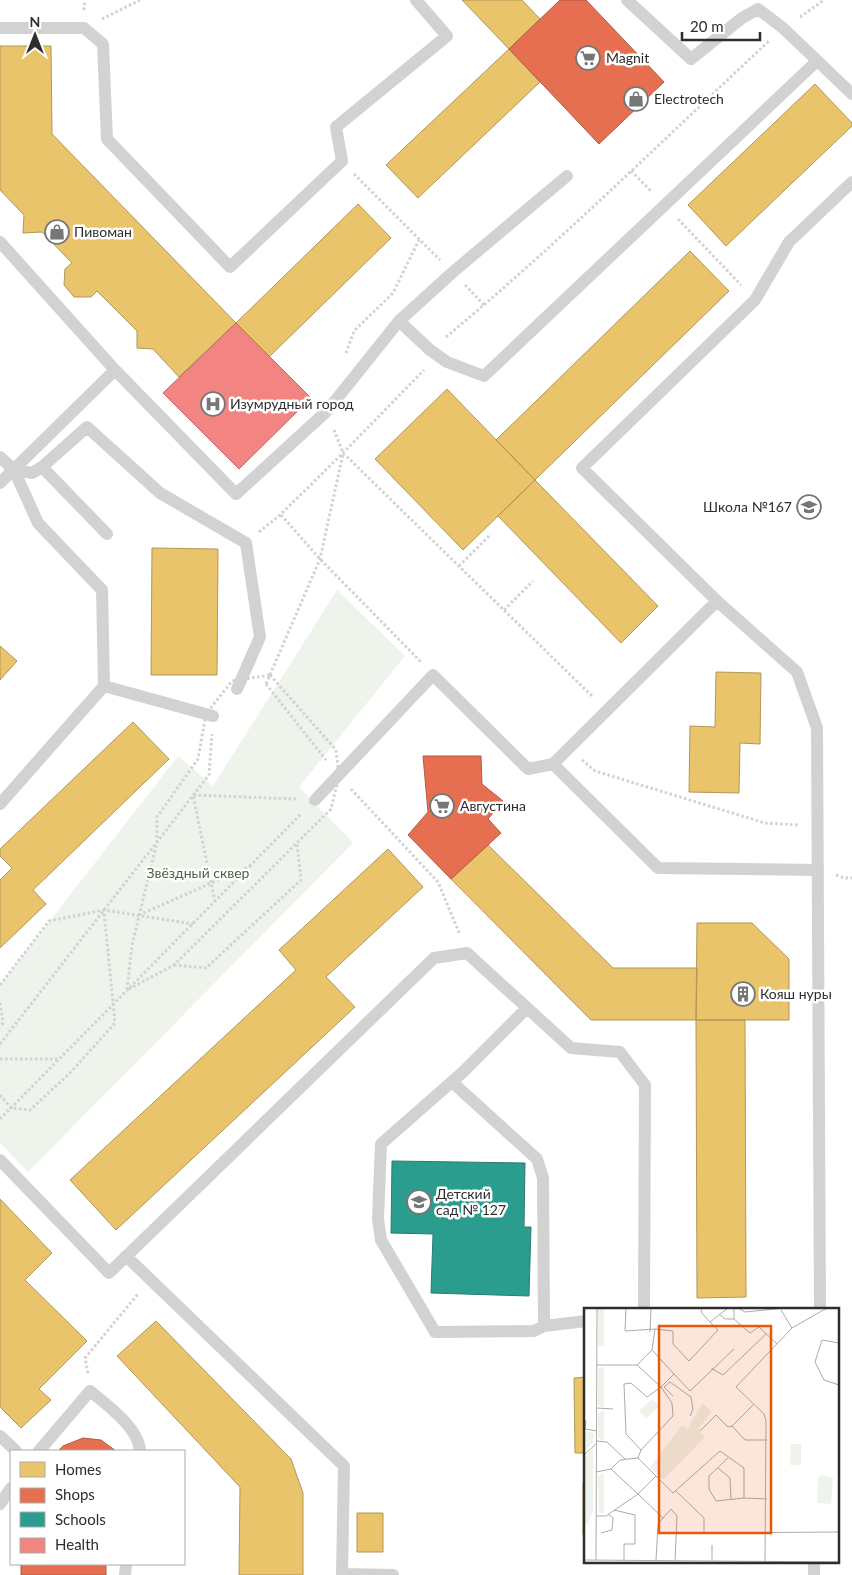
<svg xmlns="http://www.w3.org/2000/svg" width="852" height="1575" font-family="Lato,sans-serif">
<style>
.green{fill:#eef3eb}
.homes{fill:#e9c46a;stroke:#b19758}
.shops{fill:#e76f51;stroke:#af5b46}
.schools{fill:#2a9d8f;stroke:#2b7b72}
.health{fill:#f28482;stroke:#b76a68}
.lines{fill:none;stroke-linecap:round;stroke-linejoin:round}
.path{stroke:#d2d2d2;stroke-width:3;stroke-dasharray:2.5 2.5;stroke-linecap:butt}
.service{stroke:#d2d2d2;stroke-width:12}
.labels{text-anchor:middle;stroke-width:5;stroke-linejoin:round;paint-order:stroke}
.poi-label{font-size:14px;fill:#2d2d2d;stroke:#fff;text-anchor:start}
.park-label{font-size:14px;fill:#49653d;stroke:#fff}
.inset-road{fill:none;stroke:#ababab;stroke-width:1}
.view{fill:#e8590c;fill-opacity:0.15;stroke:#e8590c;stroke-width:2.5}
.inset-edge{fill:none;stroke:#2d2d2d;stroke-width:2.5}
</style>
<rect width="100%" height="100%" fill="#fff"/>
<path class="green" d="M337 590 405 656 299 787 353 843 28 1172 0 1143V985L178 756 213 786Z"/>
<path class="homes" d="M462 0H522L540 19 509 49Z
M0 46H51L52 134 236 323 179 377 153 349 137 348V331L97 291 91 297H74L64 285 65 269 72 263 42 232 23 233 24 215 0 190Z
M509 49 540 82 418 198 386 165Z
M815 84 852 123V126L726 246 688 205Z
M358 204 391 238 269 357 236 323Z
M690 251 729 291 535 480 496 440Z
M447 389 535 480 463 550 375 459Z
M535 480 658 606 621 643 498 516Z
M152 548 218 549 217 675H151Z
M0 646 17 661 0 680Z
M716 672 761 673 760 744 740 743 739 793 689 792 690 726 715 727Z
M133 722 169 759 33 890 46 904 0 948V880L12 868 0 856V849Z
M488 845 613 968H697L696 1020H591L451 879Z
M388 849 423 887 326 977 355 1007 116 1230 70 1180 296 970 279 950Z
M697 923H752L789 959V1020H696Z
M696 1020H745L746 1297 697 1298Z
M0 1199 52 1253 25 1280 87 1341 39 1389 51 1400 21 1428 0 1407Z
M156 1321 291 1459 303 1493V1575H239L240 1487 117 1356Z
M586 1377V1453H575L574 1378Z
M583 1483H586V1535H583Z
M357 1513H383V1552H357Z"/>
<path class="shops" d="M560 0H586L664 82 599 144 509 49Z
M423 756H481L482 784 503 801 488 819 501 833 451 879 408 835 428 812Z
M83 1438 101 1440 116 1451H58L63 1446Z
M21 1564H106V1575H21Z"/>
<path class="schools" d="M392 1161 525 1163 524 1227H531L529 1296 431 1293 433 1234 391 1233Z"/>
<path class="health" d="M236 323 311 398 239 469 163 393Z"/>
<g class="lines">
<path class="path" d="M84 10 85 0
M800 17 824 0
M102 19 140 0
M631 171 651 191
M354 174 440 260
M678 219 741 285
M465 285 484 305
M446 337C558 244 663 140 769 41
M346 353 354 331 393 293 419 240
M334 430 343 453 593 697
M281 515 320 559 421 662
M259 532 280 515 343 453 424 370
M459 566 491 534
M504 610 533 581
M270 675 336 750 339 776 331 809 174 965 127 990 132 945 157 842V817L198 759 206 714 232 681Z
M266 684 326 760
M266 684 320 559 343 454
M582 760 595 771 765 823 799 825
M351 789 438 882 460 935
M836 875 844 878H852
M215 902 193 795 297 799
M139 915 250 866
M174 965 206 968 301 880 297 844
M0 985 49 921 104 910 193 924
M0 1003 3 1023 0 1027
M0 1044 209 775 212 734
M0 1059H59
M0 1095 11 1108 30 1110 71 1072 115 1023 104 911
M0 1119 302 813
M88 1373 85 1358 138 1294"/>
<path class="service" d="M627 0 691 59 742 18 758 9 783 28 852 94
M0 28H84L103 44 107 139 230 267 342 161 336 127 447 36 416 0
M0 242 115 370 0 483
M399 321 430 350 447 362 484 376 817 61
M115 370 236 494 327 411 399 321 453 272 567 176
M0 457 14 470 38 523 102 590 104 686 0 804
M14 470 32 473 42 467
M107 534 42 467 87 427 160 493 246 543 260 637 237 689
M717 601 553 764 658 868 818 870
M104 686 213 716
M315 800 433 675 528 769 553 764
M527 1008 463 1072 381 1144 378 1219 381 1240 435 1332 534 1331 544 1326 586 1321
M452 1082 537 1159 543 1178 544 1326
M0 1160 109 1273 434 958 467 953 571 1048 620 1052 645 1085 644 1309
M126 1256 344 1466 342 1574 393 1575
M820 1309 817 728 797 672 717 601 582 468 755 300 789 242 852 182
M0 1436 16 1451
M39 1451 90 1391C107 1405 139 1428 140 1451
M0 1504 11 1488
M125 1575 126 1564
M814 1575V1561"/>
</g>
<defs>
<g id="supermarket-ring" transform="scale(1.25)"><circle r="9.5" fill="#fff" stroke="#767676" stroke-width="1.5"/><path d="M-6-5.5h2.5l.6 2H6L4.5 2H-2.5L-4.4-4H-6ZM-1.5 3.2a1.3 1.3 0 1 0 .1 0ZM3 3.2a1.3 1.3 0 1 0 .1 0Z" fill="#767676"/></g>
<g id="shop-ring" transform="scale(1.25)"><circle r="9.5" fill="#fff" stroke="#767676" stroke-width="1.5"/><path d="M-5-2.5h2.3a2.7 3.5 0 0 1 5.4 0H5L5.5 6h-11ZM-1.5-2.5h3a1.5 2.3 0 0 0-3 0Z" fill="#767676"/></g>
<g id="hospital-ring" transform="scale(1.25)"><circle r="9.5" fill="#fff" stroke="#767676" stroke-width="1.5"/><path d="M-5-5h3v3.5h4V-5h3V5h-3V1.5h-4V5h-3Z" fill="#767676"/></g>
<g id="school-ring" transform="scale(1.25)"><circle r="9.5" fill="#fff" stroke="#767676" stroke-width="1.5"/><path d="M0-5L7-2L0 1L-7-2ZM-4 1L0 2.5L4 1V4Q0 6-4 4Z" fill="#767676"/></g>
<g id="building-ring" transform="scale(1.25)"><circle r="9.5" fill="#fff" stroke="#767676" stroke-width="1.5"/><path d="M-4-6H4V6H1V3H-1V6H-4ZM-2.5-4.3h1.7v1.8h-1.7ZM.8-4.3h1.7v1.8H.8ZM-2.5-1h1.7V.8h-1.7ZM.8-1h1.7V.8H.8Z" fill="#767676"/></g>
</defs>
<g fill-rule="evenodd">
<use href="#supermarket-ring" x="588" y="58"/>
<use href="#shop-ring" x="636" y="99"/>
<use href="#shop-ring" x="57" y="232"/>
<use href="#hospital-ring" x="213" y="404"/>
<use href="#school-ring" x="809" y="507"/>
<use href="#supermarket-ring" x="442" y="806"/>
<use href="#building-ring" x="743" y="994"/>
<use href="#school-ring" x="419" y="1202"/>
</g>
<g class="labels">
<g class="poi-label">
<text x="606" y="63">Magnit</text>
<text x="654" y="104">Electrotech</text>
<text x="74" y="237">Пивоман</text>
<text x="230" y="409">Изумрудный город</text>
<text x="792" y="512" text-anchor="end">Школа №167</text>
<text x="460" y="811">Августина</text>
<text x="760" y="999">Кояш нуры</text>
<text x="436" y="1199">Детский<tspan x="436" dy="16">сад № 127</tspan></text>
</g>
<g class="park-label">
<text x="198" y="878">Звёздный сквер</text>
</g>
</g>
<g transform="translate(584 1308)">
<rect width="255" height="255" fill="#fff"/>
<path d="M14 0H20V39L14 37ZM20 58V99H17L14 95V61ZM68 91 75 98 62 111 55 103ZM119 95 128 104 114 121 121 129 79 172 66 159 98 117 103 121ZM20 102V132H17L14 129V106ZM0 123 10 125 9 134 0 145ZM207 136H217V157H206ZM9 141V203L4 216 0 217V150ZM20 165V205H15L14 168ZM238 167 249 170 247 196 233 195 234 170Z" fill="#eef3eb"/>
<path class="inset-road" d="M42 0 41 23 71 21M118 0 117 4 126 14M150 0V11L166 25 175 19 193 36M154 0 161 4 201 0M135 6 141 11H150M208 20 243 0M66 24 67 0M255 35 238 32 231 54 240 72 255 77M12 57H53L77 79 63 89 47 75 40 76 42 126 57 142 89 108 88 95 77 79 90 66 68 42M53 57 68 42 71 21 89 23V36L105 53 134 22 126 14 144 0M127 60 139 67 182 26M90 66 106 83 150 41M89 88 80 79 86 74 107 89 109 101 106 108M169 97 148 118 161 132H183M13 100 29 101M2 112 1 121 13 123M116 123 132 107 144 119 148 118M13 133 23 134 41 151M0 147 13 135M54 150 89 185 136 143 160 160V190L183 191M144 150 125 168V181L132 193 160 190M134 160 146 170 147 192M27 161 36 152 54 150 57 142M12 164 27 161 54 186 72 168M92 183 120 210V225L255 224M30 202 51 207V236H40V252M12 208H22L54 186 79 210 74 217 72 252M79 210 87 201 93 208 91 253M17 225 28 222 29 210 24 206M0 252 255 254M12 252 13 0M128 253V237M181 253 182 113 180 106 152 79 208 20 197 2"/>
<path class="view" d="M75 18H187V225H75Z"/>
<rect width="255" height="255" class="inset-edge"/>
</g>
<rect x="10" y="1450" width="175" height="115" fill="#ffffff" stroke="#ababab"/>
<rect x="20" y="1462" width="25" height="15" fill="#e9c46a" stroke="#ababab"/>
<text x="55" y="1475" font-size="15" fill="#2d2d2d">Homes</text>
<rect x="20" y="1488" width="25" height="15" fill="#e76f51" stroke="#ababab"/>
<text x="55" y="1500" font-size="15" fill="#2d2d2d">Shops</text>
<rect x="20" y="1512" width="25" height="15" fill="#2a9d8f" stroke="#ababab"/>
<text x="55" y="1525" font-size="15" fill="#2d2d2d">Schools</text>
<rect x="20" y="1538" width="25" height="15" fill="#f28482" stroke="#ababab"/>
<text x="55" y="1550" font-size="15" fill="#2d2d2d">Health</text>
<g transform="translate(35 35)" stroke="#ffffff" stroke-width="4" paint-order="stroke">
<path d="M0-4L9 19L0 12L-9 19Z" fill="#2d2d2d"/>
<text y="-8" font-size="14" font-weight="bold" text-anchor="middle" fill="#2d2d2d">N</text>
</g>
<path d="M682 32v8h78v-8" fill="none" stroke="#2d2d2d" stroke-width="2.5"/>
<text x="690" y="32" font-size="15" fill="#2d2d2d" stroke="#ffffff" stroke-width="4" paint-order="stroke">20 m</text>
</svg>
